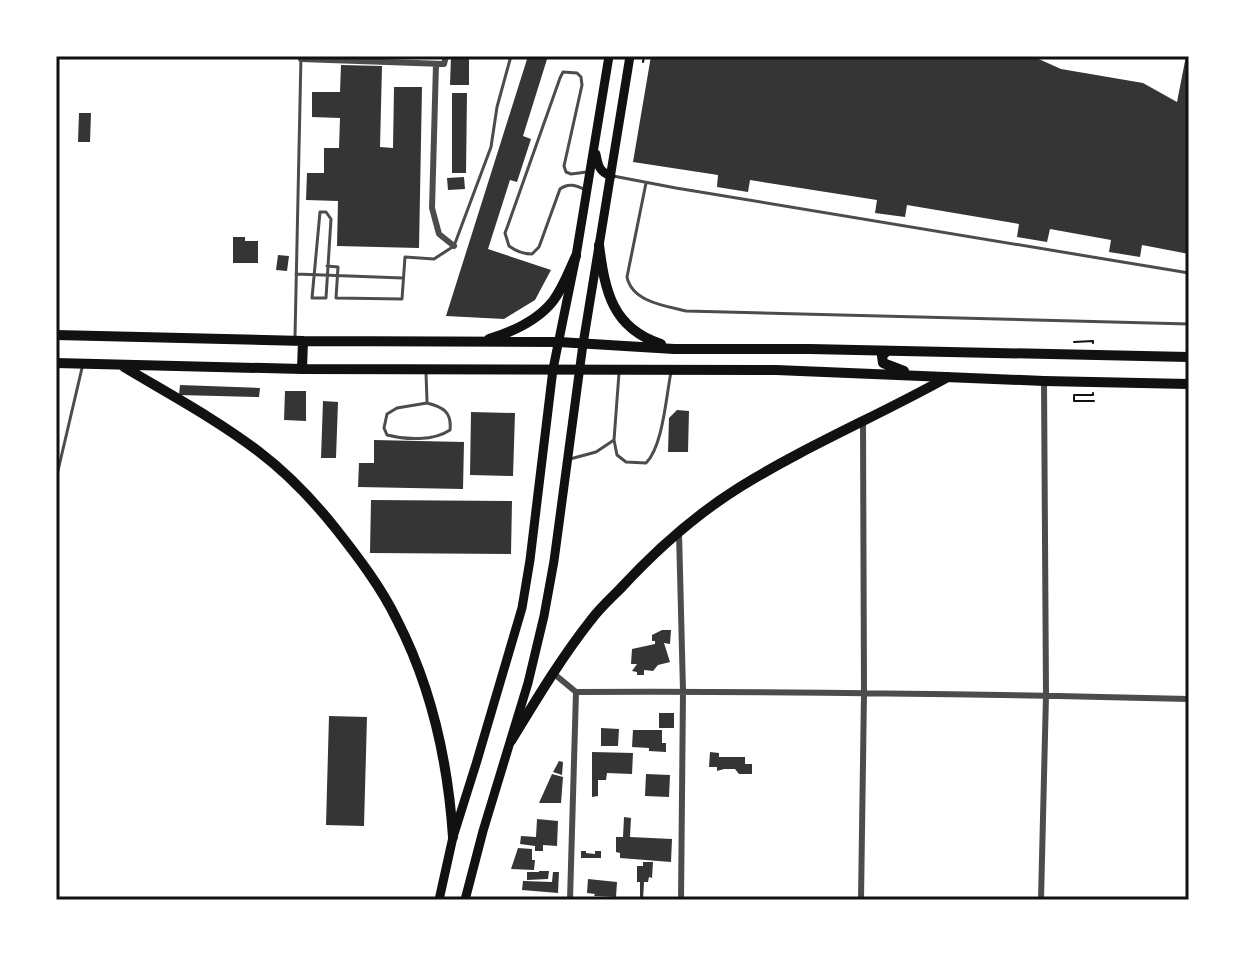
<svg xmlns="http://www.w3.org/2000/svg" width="1245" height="956" font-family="Rubik,sans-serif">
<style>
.building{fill:#353535}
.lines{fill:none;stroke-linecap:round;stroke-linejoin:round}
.path{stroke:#111;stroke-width:2}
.service{stroke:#4c4c4c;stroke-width:3}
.minor{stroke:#4c4c4c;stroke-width:6}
.secondary{stroke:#111;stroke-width:9}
.primary{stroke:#111;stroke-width:10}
.neatline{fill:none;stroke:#111;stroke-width:3}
</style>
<rect width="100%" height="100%" fill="#fff"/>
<path class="building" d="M451 56H469V85H450Z
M528 56H548L523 136 531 139 517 182 510 180 488 249 551 270 535 300 504 319 446 316Z
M651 56H1032L1061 69 1143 83 1177 102 1186 56H1189V254L1142 245 1140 257 1109 252 1111 240 1050 229 1047 242 1017 237 1019 224 907 205 905 217 875 213 877 200 750 180 748 192 717 187 718 175 633 162Z
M341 65 382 66 380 147 393 148 394 87H422L419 248 337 246 338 201 306 200 307 173H324V148H339L340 118 312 117V92H340Z
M452 93H467L466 173H452Z
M79 113H91L90 142H78Z
M464 177 465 189 448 190 447 178Z
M233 237H245V241H258V263H233Z
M278 255 289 256 287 271 276 270Z
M180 385 260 388 259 397 179 395Z
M285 391H306V421L284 420Z
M323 401 338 402 336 458H321Z
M677 410 689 411 688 452H668L669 418Z
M471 412 515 413 513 476 470 475Z
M374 440 464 442 463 489 358 487 359 463H374Z
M371 500 512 501 511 554 370 553Z
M662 630H671L670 644 664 643 670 662 658 665 653 671 644 670V675H637V672L632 671 637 664H631L632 649 655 644V641H652V635Z
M659 713H674V728H659Z
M329 716 367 717 364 826 326 825Z
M601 728 619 729 618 746H601Z
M633 730H662V743H666V752L649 751V748L632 747Z
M592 752 633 753 632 774 607 773 606 780H598V796L592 797Z
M710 752 719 753V757H745V764H752V774H739L735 769H724L717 771V767H709Z
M559 761 563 762 562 775 553 772Z
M552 774 563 777 561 803H539Z
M646 774 670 775 669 797 645 796Z
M624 817 631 818 630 837 672 839 671 862 620 858V853L616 852V837H623Z
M537 819 558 821 557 846 543 845V851H535V846L520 844 521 836 536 837Z
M518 848 532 849V860H535L534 870 511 869Z
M581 851H586V853L595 854V851H601V858H581Z
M643 862H653L652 878 649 877 648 882H644L643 900 640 899V882H637V866H643Z
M539 871H549L548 879 527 880V872H539Z
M553 872H559L558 893 522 890 523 881 552 882Z
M588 879 617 882 616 897 594 896 595 894 587 893Z"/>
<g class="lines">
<path class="path" d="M643 62 644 56
M1074 342 1093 341V343
M1093 393V395H1074V401H1094"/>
<path class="service" d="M613 176 676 188 1189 273
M646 183 627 277C632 302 666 306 686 311L1189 324
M586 190C577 186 569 182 560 189L539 247 532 254C523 254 517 252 509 246L505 233 508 225 560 78 563 72 577 73 581 77 582 85 564 166 566 172 571 174 587 172
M320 212H326L331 219 326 298H312Z
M327 266 338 267 336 298 402 299 405 257 434 259 454 246 491 147 497 107 511 56
M296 274 403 278
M295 337 301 56
M426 373 427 401
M619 373 614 440 617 455 626 462 646 463C663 446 666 397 671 372
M427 403C443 407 452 412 450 430 434 441 406 440 387 435L384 428 387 414 397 408Z
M570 459 596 452 614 440
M56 479 82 368"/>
<path class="minor" d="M301 59 444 64 446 56
M436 64 432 208 439 234 454 246
M679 532 683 691 681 900
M553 673 576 692C780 691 985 694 1189 699
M570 900 576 692
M861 900 864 693 863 422
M1041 900 1046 695 1044 381"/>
<path class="secondary" d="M596 154C598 165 599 172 611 176
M439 900 453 837 476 764 522 608 530 560 553 369 576 256 609 56
M465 900 483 831 528 683 544 616 554 561 583 344 630 56"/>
<path class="primary" d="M599 245C605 291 612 328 661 344
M56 335 303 341 559 342 674 349H810L1189 357
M489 339C512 332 538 320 553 301 563 288 569 271 576 256
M887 351 882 356 883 363 904 371
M56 363 302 369 776 370 1044 381 1189 384
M124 367C169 394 216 419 258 451 287 473 313 500 336 529 358 557 381 587 397 620 431 686 448 763 453 837
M302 369 303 341
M511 741C536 700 561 658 591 620 599 609 610 599 620 589 655 551 695 515 740 487 806 446 880 415 948 377"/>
</g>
<rect width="1245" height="956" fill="none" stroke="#ffffff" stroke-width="116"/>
<rect x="58" y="58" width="1129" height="840" class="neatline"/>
</svg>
